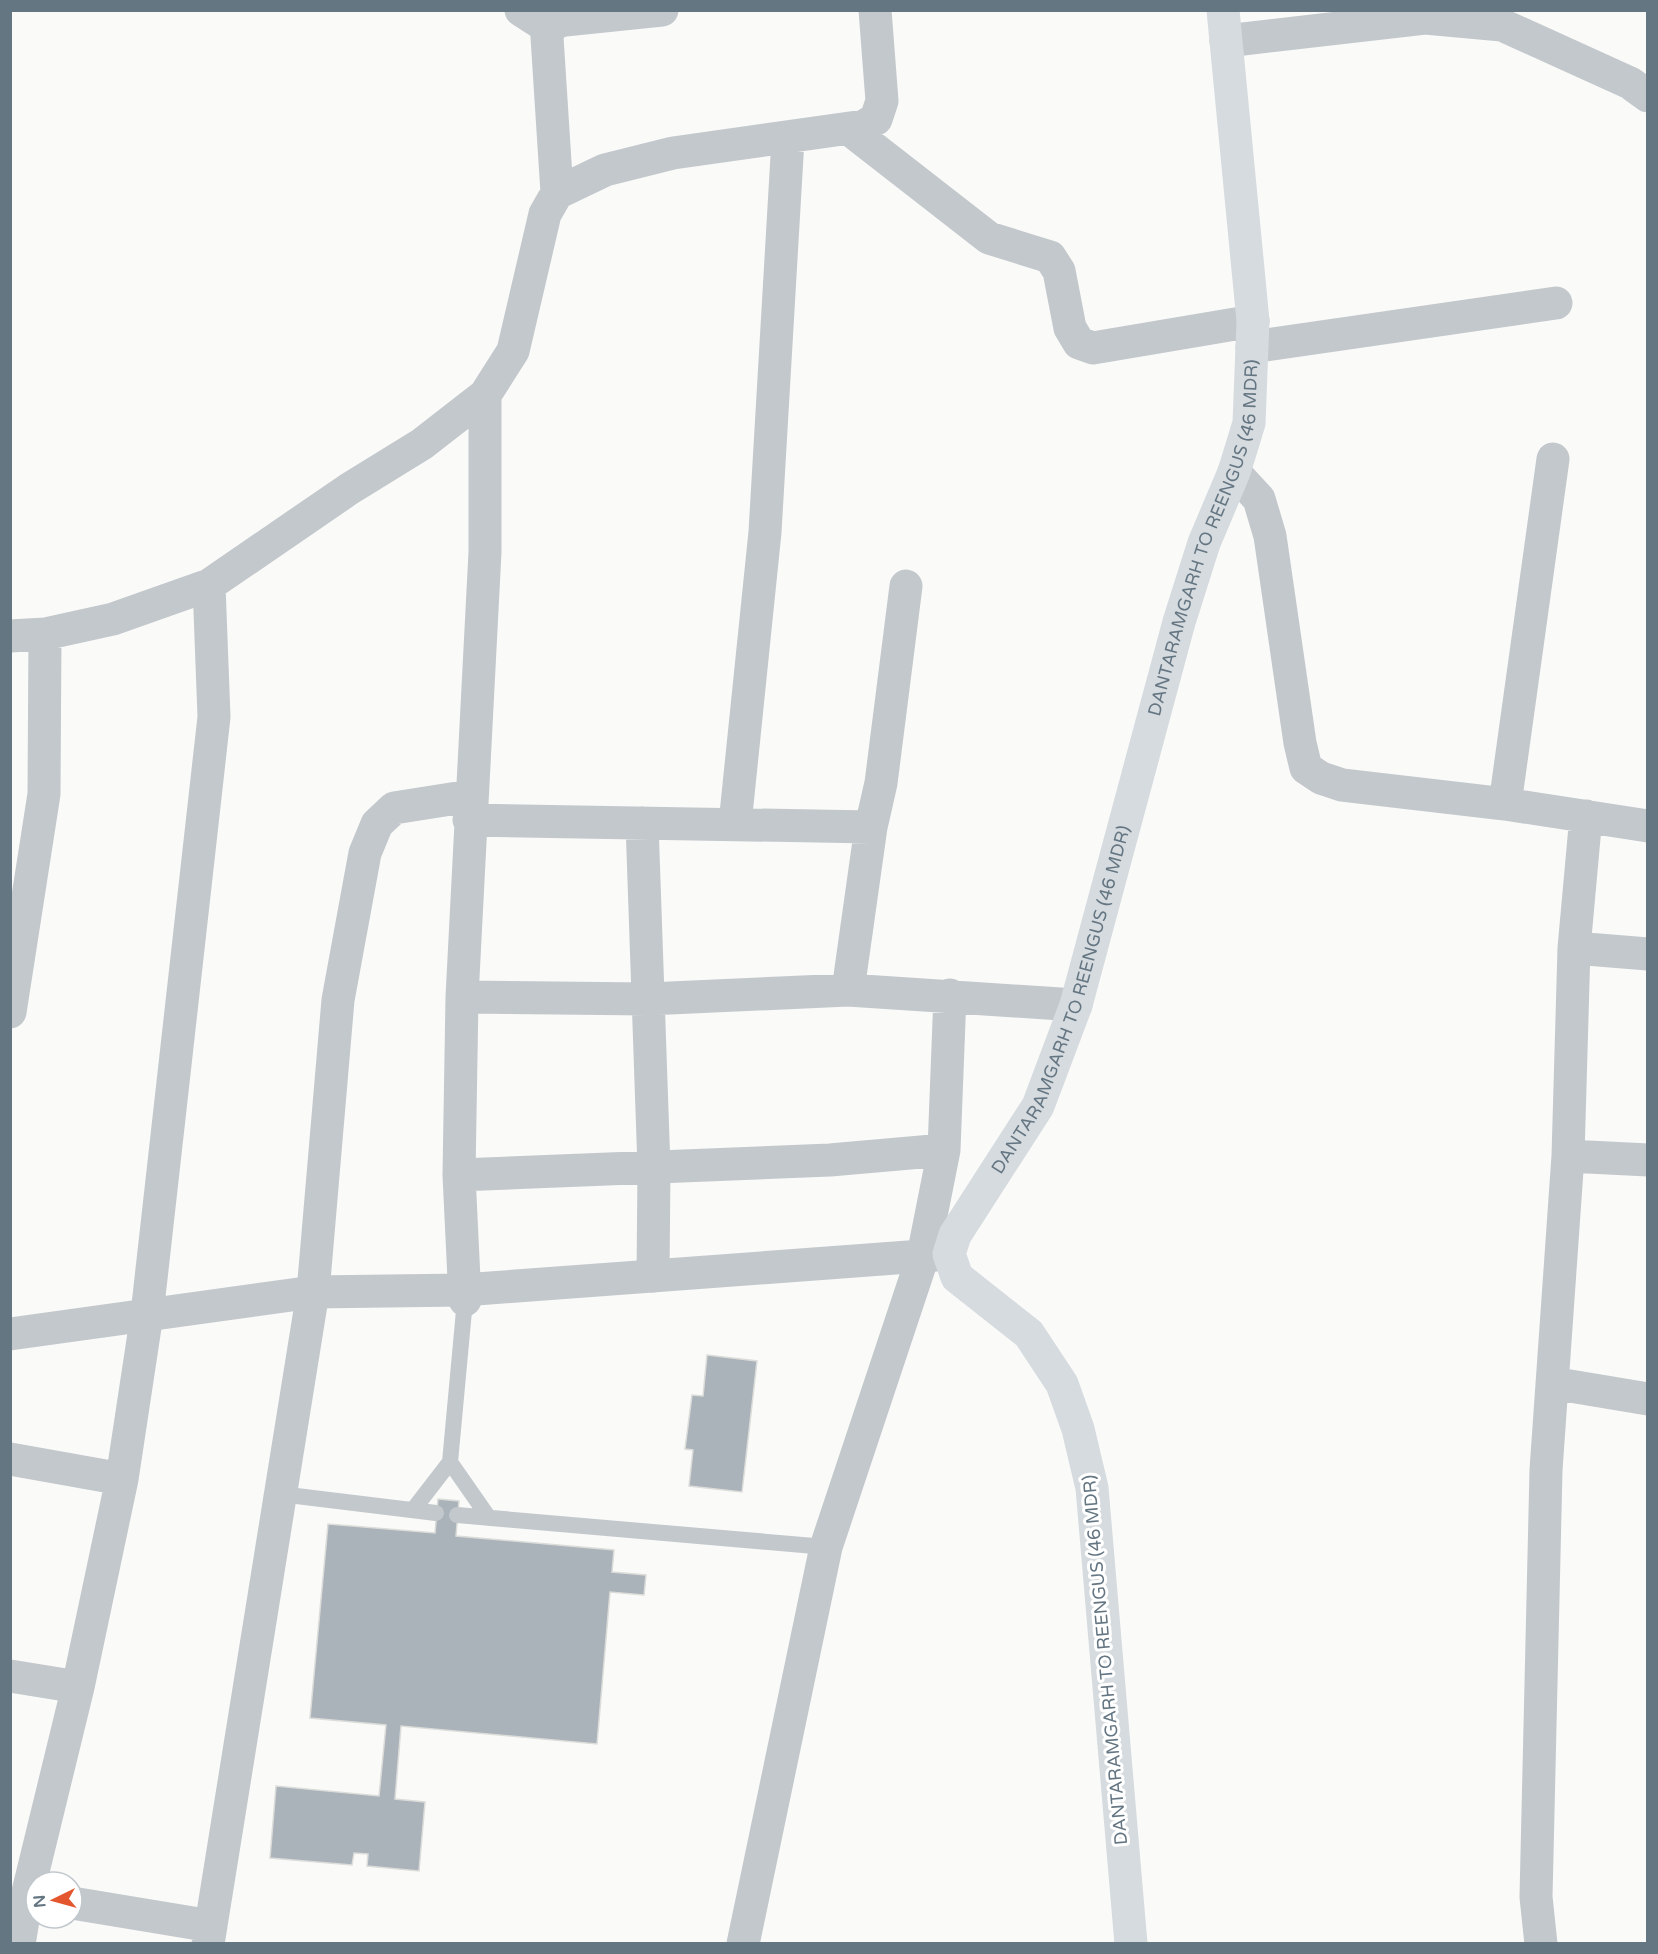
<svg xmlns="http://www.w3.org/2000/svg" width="1658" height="1954" font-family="'Varela Round',sans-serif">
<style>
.building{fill:#aab3b9;stroke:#dcdcda;stroke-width:1.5}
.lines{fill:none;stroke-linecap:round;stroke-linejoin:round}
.service{stroke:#c3c8cc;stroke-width:16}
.minor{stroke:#c3c8cc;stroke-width:33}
.tertiary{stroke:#c3c8cc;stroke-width:33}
.primary{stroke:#d6dbdf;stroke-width:33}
.labels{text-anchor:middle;stroke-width:6;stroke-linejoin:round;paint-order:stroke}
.street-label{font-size:18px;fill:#657683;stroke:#fff}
</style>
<rect width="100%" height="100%" fill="#fafaf8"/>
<path class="building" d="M707 1355 757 1361 742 1492 689 1486 693 1450 685 1449 692 1395 703 1396Z
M438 1499 459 1501 456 1536 614 1550 612 1572 646 1575 644 1595 610 1592 597 1744 401 1726 395 1799 425 1802 419 1871 367 1866 368 1854 354 1853 352 1865 270 1858 276 1786 379 1796 386 1725 310 1718 328 1524 435 1533Z"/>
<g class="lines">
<path class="service" d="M450 1462 489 1518
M280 1494 436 1513
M413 1510 450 1462 465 1300
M457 1515 826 1547"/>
<path class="minor" d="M521 10 549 28
M1226 41 1425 18 1502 25 1630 83 1648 96
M849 129 989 238 1050 257 1059 271 1070 328 1079 343 1093 348 1253 321
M557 193 547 37C550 26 554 22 565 20L662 10
M1252 347 1556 303
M1234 472 1259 499 1270 536 1300 743 1306 768 1321 778 1342 785 1505 804 1648 826
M10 636 45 634 113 619 209 585 349 489 422 444 485 395 513 351 545 214 557 193 605 170 673 153 864 126 876 119 882 101 875 10
M1505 804 1553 459
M469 820 871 827
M642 823 654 1168 653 1276
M735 824 765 532 788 139
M1574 948 1648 954
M848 990 871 827 881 783 906 586
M462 997 648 999 848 990 1076 1005
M10 1012 44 794 45 634
M1568 1156 1648 1160
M459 1175 830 1160 944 1150
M465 1300 459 1175 462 997 485 552V395
M1552 1383 1648 1399
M10 1459 122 1479
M10 1676 78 1687
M72 1903 211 1926
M19 1944 27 1896 78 1687 122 1479 147 1314 214 717 209 585
M208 1944 313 1292 338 1000 365 853 377 824 394 808 470 796
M743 1944 826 1547 923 1256 944 1150 950 995
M1541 1944 1536 1897 1546 1470 1568 1156 1574 948 1586 816"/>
<path class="tertiary" d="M10 1334 313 1292 463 1290 949 1254"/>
<path class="primary" id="s1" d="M1131 1944 1092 1488 1078 1429 1062 1384 1029 1334 957 1277 949 1254 955 1235 1038 1106 1076 1005 1179 622 1204 543 1234 472 1249 423 1253 321 1223 10"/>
</g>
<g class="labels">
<g class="street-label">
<text dy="6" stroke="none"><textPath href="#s1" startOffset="1509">DANTARAMGARH TO REENGUS (46 MDR)</textPath></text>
<text dy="6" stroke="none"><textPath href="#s1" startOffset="1023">DANTARAMGARH TO REENGUS (46 MDR)</textPath></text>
<text transform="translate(1105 1660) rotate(-95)" y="6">DANTARAMGARH TO REENGUS (46 MDR)</text>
</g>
</g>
<rect width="1658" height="1954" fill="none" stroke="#657683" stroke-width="24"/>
<g transform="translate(54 1900) rotate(265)"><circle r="28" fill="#ffffff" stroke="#c1c8cd" stroke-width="1.5"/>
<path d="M0-4.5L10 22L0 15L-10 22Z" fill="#e4572e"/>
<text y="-9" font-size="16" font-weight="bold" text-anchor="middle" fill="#657683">N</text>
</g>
</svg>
